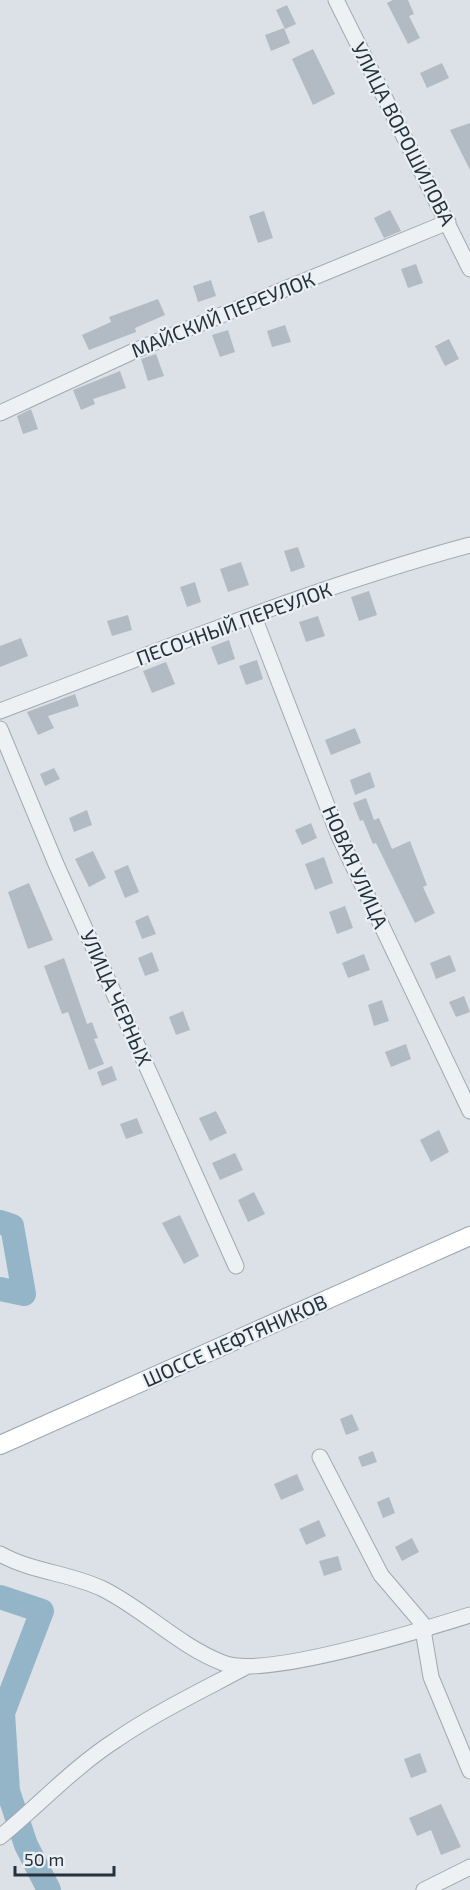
<svg xmlns="http://www.w3.org/2000/svg" width="470" height="1890" font-family="'Exo 2',sans-serif">
<style>
.lines{fill:none;stroke-linecap:round;stroke-linejoin:round}
.river{stroke:#94b5c8;stroke-width:24}
.building{fill:#b2bbc3}
.minor-casing{stroke:#a1a9b0;stroke-width:17}
.major-casing{stroke:#9aa7b2;stroke-width:20}
.minor{stroke:#edf1f4;stroke-width:15}
.major{stroke:#fff;stroke-width:18}
.labels{text-anchor:middle;stroke-width:4.5;stroke-linejoin:round;paint-order:stroke}
.street-label{font-size:20px;fill:#25313c;stroke:#eaf0f4}
</style>
<rect width="100%" height="100%" fill="#dbe1e6"/>
<g class="lines">
<path class="river" d="M0 1222 12 1226 24 1294 0 1289
M0 1597 42 1611 3 1713 8 1791 26 1845 49 1890"/>
</g>
<path class="building" d="M393 0H408L414 14 409 16 420 38 408 44 387 3Z
M287 5 296 24 285 29 276 10Z
M284 28 290 43 271 51 265 35Z
M313 49 335 94 313 105 292 59Z
M442 63 449 78 427 88 420 73Z
M470 123V170L450 130Z
M390 210 401 231 384 238 374 218Z
M264 211 273 238 258 243 249 216Z
M416 264 423 283 408 288 401 269Z
M211 280 216 296 198 302 193 286Z
M158 299 165 315 135 328 136 332 89 350 82 335 111 322 109 317Z
M285 325 291 342 272 347 267 331Z
M228 330 235 352 220 357 212 335Z
M449 339 459 359 445 366 435 346Z
M156 354 164 376 148 381 141 359Z
M120 371 126 388 93 399 95 404 81 410 73 390Z
M31 409 38 429 23 434 17 416Z
M298 547 305 567 291 572 284 551Z
M241 562 249 585 228 592 220 569Z
M195 582 201 602 187 607 180 587Z
M369 591 377 615 359 621 351 597Z
M128 615 132 630 112 636 107 621Z
M318 616 325 636 306 642 299 622Z
M21 638 28 656 0 667V646Z
M229 640 235 659 218 665 211 647Z
M257 660 263 679 246 685 239 666Z
M166 662 175 684 152 693 143 671Z
M75 694 79 706 48 716 54 728 38 735 27 712Z
M355 728 361 743 331 755 325 740Z
M54 768 60 779 45 786 40 774Z
M370 772 375 787 355 795 350 780Z
M366 798 374 820 379 818 392 849 410 841 427 885 423 887 435 913 415 923 376 843 373 844 363 820 360 821 353 803Z
M87 810 92 825 74 832 69 818Z
M311 823 317 838 302 845 295 830Z
M93 851 106 878 89 887 75 859Z
M324 857 333 883 315 890 305 864Z
M128 865 139 892 125 898 114 871Z
M29 883 53 940 28 949 8 892Z
M345 906 353 928 337 934 329 912Z
M148 915 156 934 142 939 135 921Z
M152 952 159 971 145 976 138 958Z
M364 954 370 970 348 978 342 963Z
M450 955 456 971 436 979 430 963Z
M64 958 87 1024 92 1022 98 1038 94 1039 104 1064 89 1070 68 1012 62 1014 44 966Z
M464 996 470 1012 456 1017 449 1002Z
M382 1000 389 1021 374 1026 368 1005Z
M183 1011 190 1030 176 1035 169 1017Z
M406 1044 411 1059 391 1067 385 1052Z
M112 1066 117 1080 102 1086 97 1072Z
M216 1111 227 1133 210 1141 199 1118Z
M137 1118 143 1133 126 1139 120 1124Z
M439 1130 449 1152 431 1162 420 1140Z
M235 1153 243 1170 220 1180 212 1163Z
M254 1192 265 1214 248 1222 238 1200Z
M180 1215 199 1256 184 1264 162 1223Z
M352 1414 359 1430 346 1435 340 1419Z
M373 1451 377 1462 362 1467 358 1457Z
M297 1474 304 1490 281 1500 274 1484Z
M389 1497 395 1513 383 1518 377 1502Z
M319 1520 326 1536 306 1545 299 1529Z
M412 1538 419 1552 402 1561 395 1547Z
M338 1556 342 1570 324 1576 319 1561Z
M420 1753 427 1772 411 1778 404 1759Z
M441 1804 461 1847 441 1855 431 1830 417 1836 409 1818Z"/>
<g class="lines">
<g class="minor-casing">
<path id="minor" d="M336 0 470 269
M0 413 134 351 448 222
M254 617 338 834 470 1111
M0 711C155 653 310 588 470 545
M0 729 56 864 236 1266
M320 1457 381 1575 427 1629
M0 1554C32 1572 70 1573 103 1589 145 1610 179 1646 223 1663 264 1679 422 1630 470 1615
M423 1630 431 1677 470 1771
M0 1837C39 1805 74 1767 116 1740 157 1712 201 1691 244 1668
M424 1890 470 1867"/>
</g>
<g class="major-casing">
<path id="major" d="M0 1445 470 1236"/>
</g>
<use href="#minor" class="minor"/>
<use href="#major" class="major"/>
</g>
<g class="labels">
<g class="street-label">
<text transform="translate(403 134) rotate(63)" y="7">УЛИЦА ВОРОШИЛОВА</text>
<text transform="translate(223 315) rotate(-22)" y="7">МАЙСКИЙ ПЕРЕУЛОК</text>
<text transform="translate(234 624) rotate(-20)" y="7">ПЕСОЧНЫЙ ПЕРЕУЛОК</text>
<text transform="translate(355 867) rotate(66)" y="7">НОВАЯ УЛИЦА</text>
<text transform="translate(116 998) rotate(66)" y="7">УЛИЦА ЧЕРНЫХ</text>
<text transform="translate(235 1341) rotate(-24)" y="7">ШОССЕ НЕФТЯНИКОВ</text>
</g>
</g>
<path d="M15 1866v9h99v-9" fill="none" stroke="#25313c" stroke-width="3"/>
<text x="24" y="1866" font-size="18" fill="#25313c" stroke="#eaf0f4" stroke-width="4.5" paint-order="stroke">50 m</text>
</svg>
